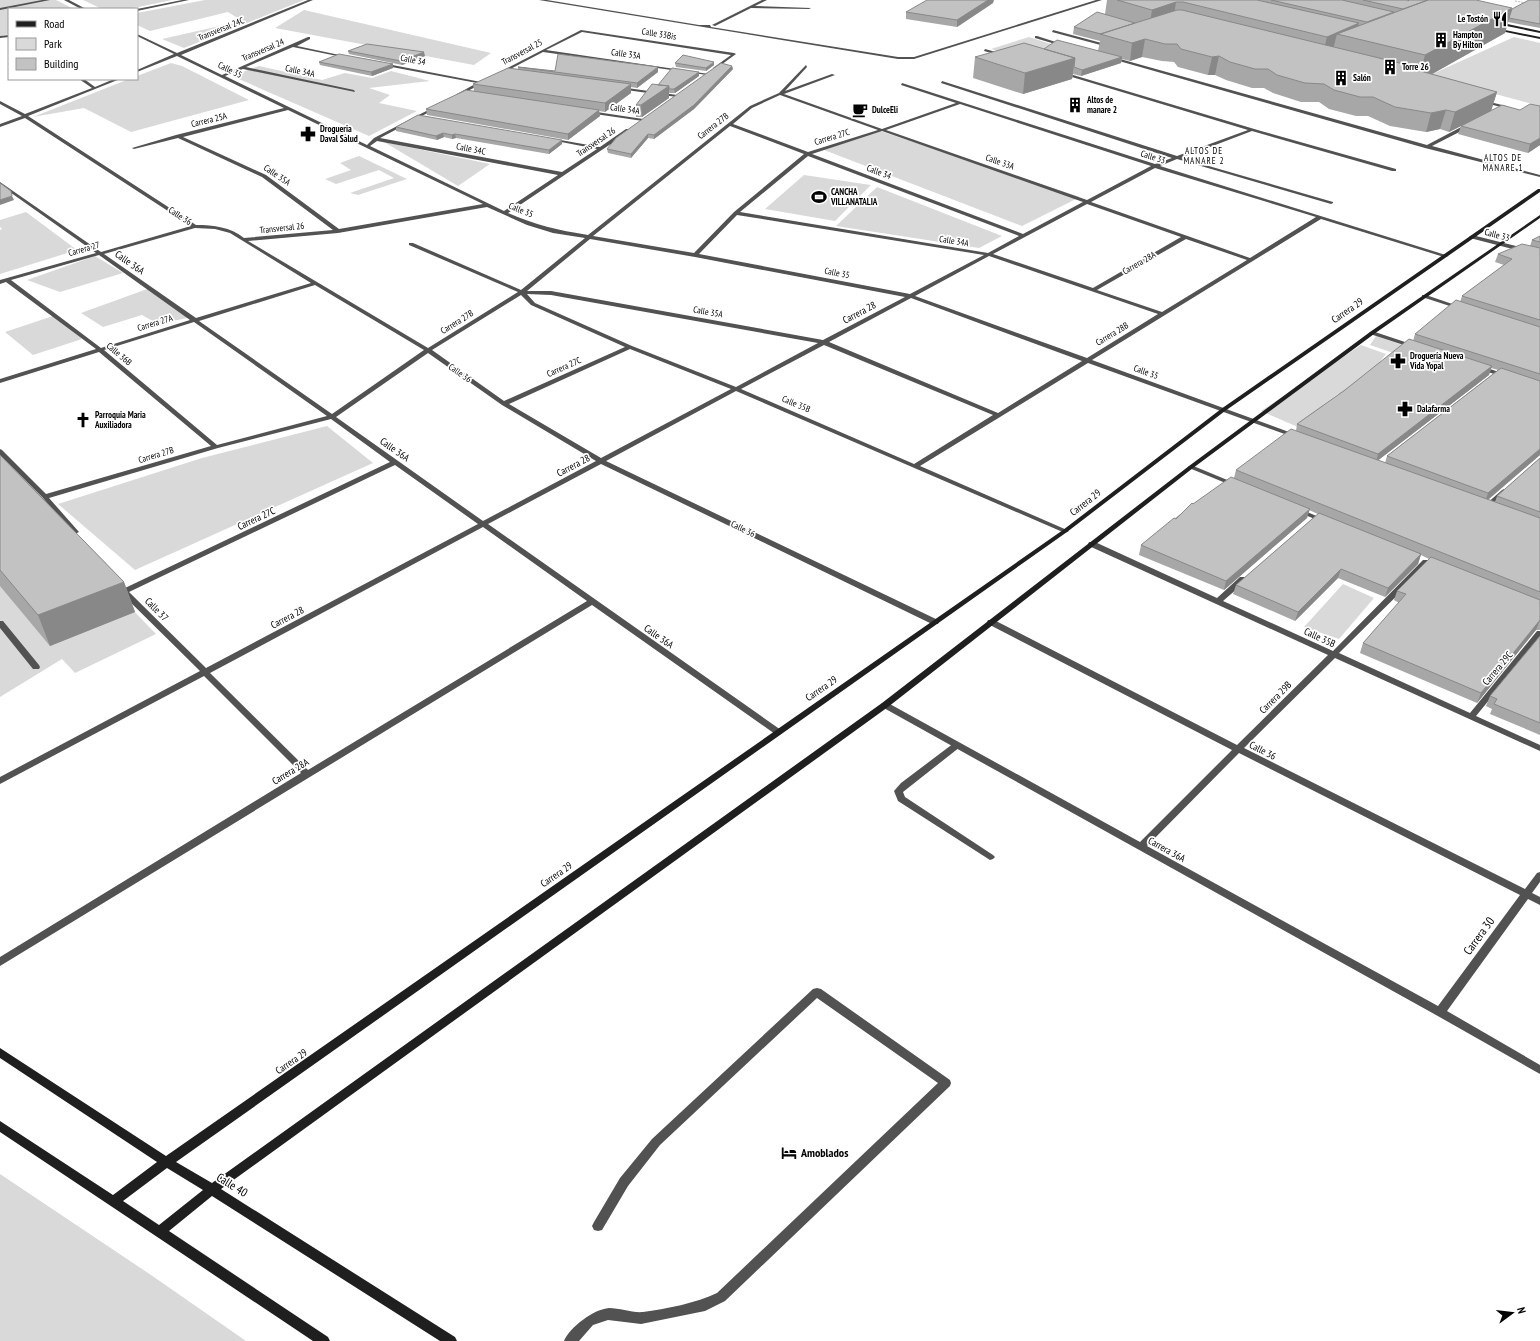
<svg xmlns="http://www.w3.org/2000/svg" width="1540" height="1341" font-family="'PT Sans Narrow',sans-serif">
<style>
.green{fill:#d9d9d9}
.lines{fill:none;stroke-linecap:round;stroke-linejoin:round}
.path{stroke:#747474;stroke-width:1;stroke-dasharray:0.5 1;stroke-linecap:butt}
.lane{fill:#525252;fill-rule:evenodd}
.street{fill:#525252;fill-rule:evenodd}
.secondary{fill:#1f1f1f;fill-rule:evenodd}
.wall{fill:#a7a7a7;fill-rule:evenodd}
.shaded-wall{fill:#888}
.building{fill:#c2c2c2;stroke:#888}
.labels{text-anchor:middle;stroke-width:3.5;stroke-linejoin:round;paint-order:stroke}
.far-poi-label{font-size:9px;font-weight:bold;fill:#000;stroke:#fff;text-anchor:start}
.far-street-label{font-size:9px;fill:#000;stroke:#fff}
.far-neighbourhood-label{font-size:9px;letter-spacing:1px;fill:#000;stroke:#fff}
.street-label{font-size:10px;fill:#000;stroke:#fff}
.near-street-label{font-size:12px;fill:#000;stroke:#fff}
.near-poi-label{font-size:12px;font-weight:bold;fill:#000;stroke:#fff;text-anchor:start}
</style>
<rect width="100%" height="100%" fill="#fff"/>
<path class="green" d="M0 0H56L74 9H9V34L0 36Z
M83 0H172L129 9H102Z
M205 0H304L184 48 162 39 242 21 228 12 150 31 137 25V13Z
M304 10 491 53 474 65 275 28Z
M1029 37 1054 45 1019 57 991 49Z
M1514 37 1540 43V106L1428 76Z
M171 63 182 66 249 100 131 132 84 108 33 117 129 79H137V76Z
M259 66 322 80 345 73 372 78 391 71 430 81 369 88 390 95 379 103 417 111 369 136 232 76Z
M880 131 1080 197 1022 226 824 150Z
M384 142 490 164 458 186Z
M359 156 407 179 358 195 350 193 394 178 379 170 336 184 325 179 351 170 340 163Z
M804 175 871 185 835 221 765 209Z
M877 187 1002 236 979 248 836 226Z
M26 212 77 250 0 274V230L2 229 0 227V220Z
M95 256 123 273 60 292 27 280Z
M150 288 192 317 158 324 142 315 103 327 81 313Z
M53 316 82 339 33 355 5 332Z
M1376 336 1444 359 1431 366 1370 345Z
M1361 345 1386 354 1378 364 1352 385 1394 398 1377 408 1338 394 1323 405 1363 420 1358 423 1318 409 1302 422 1370 458 1261 411Z
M327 426 373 463 135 570 58 504 202 458Z
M0 472 156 634 75 673 62 659 0 697Z
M1343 584 1374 598 1339 639 1304 627Z
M0 1174 151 1275 246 1341H0Z"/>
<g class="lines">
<path class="path" d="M1515 1 1526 3"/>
<path class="lane" d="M762 0H767L755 6 811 8 809 9 751 8 715 26 712 25Z
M957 742 961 745 960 747 903 792 905 797 993 855 995 857 993 859 990 860 898 801 894 791 901 783 954 743Z
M817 988 821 989 950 1080 951 1083 950 1086 725 1301 705 1311 641 1324 608 1320 593 1325 579 1341H564C570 1327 594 1309 609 1308 620 1308 632 1313 643 1312 665 1309 697 1303 717 1293L938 1083 817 998 660 1145 628 1186 602 1230 598 1231 594 1230 592 1226 594 1222 620 1178 652 1139 813 989Z"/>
<path class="street" d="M42 0H50L0 10V8Z
M64 0H69L86 9H81Z
M182 0H189L137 11V9Z
M308 0H313L181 55 222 75 308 37H310V39L297 46 349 57 347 58 293 47 246 67 354 90 355 92 243 69 225 76 367 145 374 138 436 106H437V108L380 138 562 172 597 149 551 140H549V138L600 147 626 129H630V131L508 213C536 225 557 230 588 235L750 106 779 93 806 65 807 67 785 91 832 74 835 75 784 94 882 129 956 103 901 85 902 83 1155 164 1172 158 941 83 942 81 1177 156 1248 130 1062 74 1063 72 1261 131 1396 169V171H1392L1252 131 1181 158 1333 202V203L1331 204 1177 159 1160 166 1449 256 1444 257 1321 219 1092 360 1297 435V437H1293L1088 363 920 466 1067 530 1069 531 1065 533 736 391 606 461 938 620 939 622 938 624H932L601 464 488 524 781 730 782 732 781 734H775L592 605 0 966V957L301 773 204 676 0 784V777L200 671 119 591 118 589 119 587 125 588 390 462 331 419 218 448 49 498 79 532 77 533H73L43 498 0 455V449L2 450 46 494 211 446 99 352 0 383V379L96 349 6 282 0 284V280L96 253 0 185V182L101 252 191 226 25 118 0 127V124L22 116 0 104V101L25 114 92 88 79 79H84L95 87 114 79H120L28 116 196 225C214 225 230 227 244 238L333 230 262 177 178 138 134 149 132 148 176 135 284 108 177 56 137 72V70L174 54 137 36V34L177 53ZM780 95 878 130 808 152 733 124 752 108ZM960 104 1151 166 1087 200 886 130ZM288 110 483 204 339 229 266 175 183 137ZM730 126 804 154 734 212 694 253 593 236ZM882 131 1083 202 1023 234 812 154ZM377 141 558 175 504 211 370 146ZM808 156 1019 236 988 253 740 212ZM1155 168 1316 217 1250 258 1091 202ZM1087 204 1181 237 1093 288 993 254ZM487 207 527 225 553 233 585 238 521 290 413 243H409V245L518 292 428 348 248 241 338 233ZM737 215 984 255 910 294 699 254ZM195 228 215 229 230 233 311 283 196 318 104 254ZM590 239 695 257 905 297 823 340 551 291H527ZM1186 239 1247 260 1162 312 1097 290ZM99 255 190 320 101 348 11 280ZM989 256 1158 314 1087 358 915 296ZM315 285 424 350 332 414 199 321ZM527 294 551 295 818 343 736 387 632 346 535 303ZM521 295 531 305 625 347 504 401 432 350ZM911 298 1082 361 998 413 829 342ZM194 322 327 416 217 445 104 350ZM824 345 993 415 914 464 741 389ZM630 349 731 389 601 458 509 404ZM428 353 502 405 596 461 483 521 336 417ZM395 465 478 524 206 668 129 592ZM483 527 587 601 308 770 210 673Z
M539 0H547L699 25H710L711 27 898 57H914L1096 0H1102L914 59H898Z
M581 30 734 53 736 54 714 70 713 68 731 55 582 32 546 50 709 74 707 75 543 52 501 74 498 73Z
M1053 30 1109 45 1110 46 1108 47 1052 32Z
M9 35V37L0 38V36Z
M1035 36H1037L1065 45 1062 46 1035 38Z
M985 49 1003 54 1004 55 1002 56 984 51Z
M1113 57 1427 145 1467 124H1471V126L1432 146 1540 175V177L1425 148 1112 59Z
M382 63 481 82 483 81 485 82 458 96 457 94 477 83 381 65Z
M620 87 677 95 679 96 677 97 619 89Z
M1482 100 1506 106 1507 107 1505 108 1481 102V100Z
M590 111 643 119 645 120 643 121 588 113V111Z
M1472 235 1540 252V256L1470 238 1469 237Z
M1422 295H1426L1464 308 1459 309 1422 297Z
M1372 331 1417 346 1418 347 1413 348 1370 334 1369 333Z
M1481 366 1508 375 1509 376 1506 378 1479 369V367Z
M1191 465 1237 484 1238 485 1237 486H1233L1189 468 1188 467Z
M1504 489 1507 491 1506 492 1489 507H1485L1484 506 1485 505 1502 490Z
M1300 509 1326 520 1327 521 1326 522H1322L1298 512 1297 511 1298 510Z
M1089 542H1095L1217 598 1240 577H1246L1247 579 1246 581 1223 601 1333 651 1423 560H1429L1430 562 1429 564 1339 653 1470 713 1537 631H1540V638L1476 716 1540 745V751L1335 658 1244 748 1525 889 1537 873 1540 872V882L1532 893 1540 897V905L1528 899 1447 1011 1540 1065V1074L1436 1015 882 707 881 705 882 703H888L1140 842 1232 750 988 624 987 622 988 620H994L1237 745 1328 655 1089 546 1088 544ZM1239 753 1520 895 1438 1006 1147 846Z
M0 621H3L39 665 40 667 39 669H33L0 628Z"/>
<path class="secondary" d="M1498 22 1540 31V33L1497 24Z
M1495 28 1540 37V39L1496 30Z
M1538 189H1540V192L1225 411 1067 532 176 1162 212 1183 882 703 1189 466 1370 332 1540 215V218L1374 334 1193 468 888 707 221 1189 455 1337 457 1341H440L212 1196 169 1231 328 1337 330 1341H313L0 1132V1121L113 1195 157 1162 0 1058V1048L166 1156 1063 530 1221 409ZM167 1168 203 1190 159 1225 123 1201Z"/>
</g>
<path class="wall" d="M1107 0H1363L1408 1 1512 9 1540 0V28L1508 22 1505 33 1432 74 1497 92 1491 111 1540 145 1528 153 1458 134 1461 126 1449 132 1440 129 1426 132 1390 126 1368 116H1356L1329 109 1319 102H1301L1273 93 1264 88H1252L1226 80 1215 75H1208L1178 67 1174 62 1162 61 1142 57 1130 61 1122 59 1121 63 1081 76 1073 74 1072 79 1023 94 973 78 975 57 1044 49 1098 51 1100 41 1073 34 1074 27 1105 14Z
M993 3 957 27 906 19V12Z
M348 51 425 56 402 65 349 54Z
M319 62 393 68 372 76 320 65Z
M675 63 714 65 706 71 676 67Z
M732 66 733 69 694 109 654 139 648 138 631 158 608 153 607 149Z
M518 67 555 71 658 72 637 88 631 87V93L605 112 599 111 600 116 568 140 427 115 426 109 474 91 473 84 518 69Z
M699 76 675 93H669V98L642 117H636V105L658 85Z
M396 127 562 144 549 154 456 138 452 139 444 137 437 140 396 131Z
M1540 236V455L1488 500 1495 502 1497 496 1540 458V630H1536L1477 703 1360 653 1363 643 1399 603 1394 600 1397 591 1429 559 1421 555 1418 564 1385 597 1338 578 1295 621 1233 594 1236 585 1318 514 1309 510 1307 518 1224 590 1139 555 1141 545 1193 504 1234 478 1236 470 1296 431 1297 424 1413 341 1415 334 1460 302 1462 296 1504 265 1495 262 1498 254 1530 246 1532 240ZM1491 368 1498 370 1387 456 1385 463 1378 460 1489 375Z
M0 455 124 582 135 612 50 646 0 586Z
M1540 636V735L1490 714 1492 709 1486 706 1490 696Z"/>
<path class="shaded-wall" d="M988 0H994L993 3 957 27V20Z
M1176 2 1173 22 1149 29 1152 10Z
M1512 8 1505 33 1418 82 1425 55Z
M1359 23 1355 38 1337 34 1332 53 1322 57 1327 37Z
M1145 39 1142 57 1130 61 1132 43Z
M424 52 425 56 402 65 401 61Z
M1219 56 1215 75H1208L1212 57Z
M1122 57 1121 63 1081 76 1082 70Z
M1075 58 1072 79 1023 94 1025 73Z
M714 62V65L706 71V68Z
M393 64V68L372 76 371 72Z
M732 66 733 69 694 109 654 139V135Z
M658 67V72L637 88V83Z
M699 72V76L675 93 674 89Z
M631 84V93L605 112V103Z
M669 86V98L642 117 641 105Z
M1497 92 1491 111 1449 132 1455 112Z
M599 110 600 116 568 140V134Z
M1446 110 1440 129 1426 132 1431 113Z
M443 133 444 137 437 140 436 136Z
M455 134 456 138 452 139V135Z
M648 134V138L631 158V154Z
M1540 138V145L1528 153 1530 144Z
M562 140V144L549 154V150Z
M12 196 14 200 0 205V200Z
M1492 366 1489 375 1376 462 1378 454Z
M1540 449V455L1485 502 1488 493Z
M1310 509 1307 518 1224 590 1226 581Z
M1421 554 1418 564 1385 597 1388 588Z
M1341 569 1338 578 1295 621 1298 612Z
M124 582 135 612 50 646 38 615Z
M1540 620 1536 630 1477 703 1481 693Z"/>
<path class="building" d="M927 0H988L957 20 906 12Z
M1117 0H1257L1359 23 1327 37 1183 2H1176L1152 10Z
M1271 0H1342L1394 12 1367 22Z
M1363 0H1406L1408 1 1409 0H1428L1403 9Z
M1428 0H1476L1512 8 1425 55 1337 34Z
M1529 0H1540V24L1509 18 1512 9Z
M1177 10H1182L1416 67 1413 69 1497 92 1455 112 1446 110 1431 113 1395 107 1373 97H1360L1334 90 1324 84 1305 83 1277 75 1268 69H1255L1230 62 1219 56 1212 57 1181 49 1177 44H1165L1145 39 1132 43 1100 34Z
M1097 12 1135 23 1101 34 1074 27Z
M1057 40 1122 57 1082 70 1074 67 1075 58 1044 49Z
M1024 43 1075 58 1025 73 975 57Z
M367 44 424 52 401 61 348 51Z
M339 54 393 64 371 72 319 62Z
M558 54 658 67 637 83 518 67 555 71Z
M683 55 714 62 706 68 675 63Z
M721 63 732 66 694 105 654 135 648 134 631 154 607 149 616 138Z
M508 68 631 84 605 103 473 84Z
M672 68 699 72 674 89H669V86L658 85Z
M652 84 669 86 641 105H636Z
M466 90 599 110 568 134 426 109Z
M1530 104 1540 106V138L1530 144 1461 126 1502 105 1520 110Z
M418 115 562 140 549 150 455 134 452 135 443 133 436 136 396 127Z
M0 183 11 191 12 196 0 200Z
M1540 236V242L1532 240Z
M1522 244 1540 248V320L1462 296 1512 259 1498 254Z
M1456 300 1540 327V374L1415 334Z
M1409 339 1492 366 1378 454 1297 424 1345 390Z
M1501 368 1540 381V449L1488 493 1387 456Z
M1291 429 1540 518V592L1236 470Z
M0 455 124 582 38 615 0 570Z
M1540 458V512L1497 496Z
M1231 477 1310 509 1226 581 1141 545 1174 518 1176 519 1192 503 1193 504Z
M1319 513 1421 554 1388 588 1341 569 1298 612 1236 585Z
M1431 557 1540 600V620L1481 693 1363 643 1406 594 1397 591Z
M1540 636V723L1494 704 1497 699 1490 696Z"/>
<defs>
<g id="restaurant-bare" transform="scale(1.2)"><path d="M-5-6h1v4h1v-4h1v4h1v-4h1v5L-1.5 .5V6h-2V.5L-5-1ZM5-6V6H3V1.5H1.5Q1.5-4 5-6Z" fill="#000" stroke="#fff" stroke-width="2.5" paint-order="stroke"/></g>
<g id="building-bare" transform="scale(1.2)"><path d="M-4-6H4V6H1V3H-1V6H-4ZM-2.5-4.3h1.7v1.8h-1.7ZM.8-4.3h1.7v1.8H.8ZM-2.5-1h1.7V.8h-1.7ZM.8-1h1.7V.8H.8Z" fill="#000" stroke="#fff" stroke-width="2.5" paint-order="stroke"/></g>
<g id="cafe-bare" transform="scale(1.2)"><path d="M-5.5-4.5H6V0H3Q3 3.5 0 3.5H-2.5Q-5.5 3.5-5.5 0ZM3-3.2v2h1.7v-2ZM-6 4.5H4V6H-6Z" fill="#000" stroke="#fff" stroke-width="2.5" paint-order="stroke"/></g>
<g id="pharmacy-bare" transform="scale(1.2)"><path d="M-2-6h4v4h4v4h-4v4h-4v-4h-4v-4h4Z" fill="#000" stroke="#fff" stroke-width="2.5" paint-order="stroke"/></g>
<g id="stadium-bare" transform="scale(1.2)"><path d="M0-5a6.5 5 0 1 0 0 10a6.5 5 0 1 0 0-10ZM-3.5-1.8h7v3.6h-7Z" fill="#000" stroke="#fff" stroke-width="2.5" paint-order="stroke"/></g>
<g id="church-bare" transform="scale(1.2)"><path d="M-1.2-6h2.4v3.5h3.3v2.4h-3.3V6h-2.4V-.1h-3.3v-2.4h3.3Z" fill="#000" stroke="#fff" stroke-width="2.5" paint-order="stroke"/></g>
<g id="hotel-bare" transform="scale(1.2)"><path d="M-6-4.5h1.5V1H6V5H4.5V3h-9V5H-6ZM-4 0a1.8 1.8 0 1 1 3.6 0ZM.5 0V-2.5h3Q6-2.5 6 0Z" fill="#000" stroke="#fff" stroke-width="2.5" paint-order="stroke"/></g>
</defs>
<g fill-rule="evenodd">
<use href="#restaurant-bare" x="1500" y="19"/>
<use href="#building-bare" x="1441" y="40"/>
<use href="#building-bare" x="1390" y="67"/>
<use href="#building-bare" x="1341" y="78"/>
<use href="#building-bare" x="1075" y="105"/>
<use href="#cafe-bare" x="860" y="110"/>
<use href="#pharmacy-bare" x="308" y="134"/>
<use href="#stadium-bare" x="819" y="197"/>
<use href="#pharmacy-bare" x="1398" y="361"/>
<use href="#pharmacy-bare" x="1405" y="409"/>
<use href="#church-bare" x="83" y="420"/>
<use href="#hotel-bare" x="789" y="1153"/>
</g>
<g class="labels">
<g class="far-poi-label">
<text x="1488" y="22" text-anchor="end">Le Tostón</text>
<text x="1453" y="38">Hampton<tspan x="1453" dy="10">By Hilton</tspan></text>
<text x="1402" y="70">Torre 26</text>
<text x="1353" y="81">Salón</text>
<text x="1087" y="103">Altos de<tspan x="1087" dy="10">manare 2</tspan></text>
<text x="872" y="113">DulceEli</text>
<text x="320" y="132">Drogueria<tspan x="320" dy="10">Daval Salud</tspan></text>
<text x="831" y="195">CANCHA<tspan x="831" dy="10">VILLANATALIA</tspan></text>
<text x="1410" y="359">Droguería Nueva<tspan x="1410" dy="10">Vida Yopal</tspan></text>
<text x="1417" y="412">Dalafarma</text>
<text x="95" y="418">Parroquia Maria<tspan x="95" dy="10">Auxiliadora</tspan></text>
</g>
<g class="far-street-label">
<text transform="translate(221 29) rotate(-22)" y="3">Transversal 24C</text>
<text transform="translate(659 34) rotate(9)" y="3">Calle 33Bis</text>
<text transform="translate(263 50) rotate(-23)" y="3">Transversal 24</text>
<text transform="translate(522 52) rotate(-28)" y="3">Transversal 25</text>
<text transform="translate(626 54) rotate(8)" y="3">Calle 33A</text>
<text transform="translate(413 60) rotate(11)" y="3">Calle 34</text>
<text transform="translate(230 70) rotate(26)" y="3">Calle 35</text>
<text transform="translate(300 71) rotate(12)" y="3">Calle 34A</text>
<text transform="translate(625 109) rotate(8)" y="3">Calle 34A</text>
<text transform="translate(209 120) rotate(-14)" y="3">Carrera 25A</text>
<text transform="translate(713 126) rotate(-38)" y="3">Carrera 27B</text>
<text transform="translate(832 137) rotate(-17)" y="3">Carrera 27C</text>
<text transform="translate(596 142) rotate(-34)" y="3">Transversal 26</text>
<text transform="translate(471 149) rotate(11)" y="3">Calle 34C</text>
<text transform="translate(1153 157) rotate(18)" y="3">Calle 33</text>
<text transform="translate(1000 162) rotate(19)" y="3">Calle 33A</text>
<text transform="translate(879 172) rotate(21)" y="3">Calle 34</text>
<text transform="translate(277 175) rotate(34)" y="3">Calle 35A</text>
<text transform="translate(521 210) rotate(22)" y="3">Calle 35</text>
<text transform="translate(180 216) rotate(33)" y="3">Calle 36</text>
<text transform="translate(282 228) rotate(-6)" y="3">Transversal 26</text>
<text transform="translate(1497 235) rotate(15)" y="3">Calle 33</text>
<text transform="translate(954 241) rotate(9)" y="3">Calle 34A</text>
<text transform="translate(84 249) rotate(-16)" y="3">Carrera 27</text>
<text transform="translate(1139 263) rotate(-30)" y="3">Carrera 28A</text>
<text transform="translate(837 273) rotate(11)" y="3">Calle 35</text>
<text transform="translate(708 312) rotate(10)" y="3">Calle 35A</text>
<text transform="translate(457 322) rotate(-32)" y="3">Carrera 27B</text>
<text transform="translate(155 323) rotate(-17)" y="3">Carrera 27A</text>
<text transform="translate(1112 334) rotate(-31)" y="3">Carrera 28B</text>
<text transform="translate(119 354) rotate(40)" y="3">Calle 36B</text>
<text transform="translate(564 367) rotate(-24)" y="3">Carrera 27C</text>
<text transform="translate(1146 372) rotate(20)" y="3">Calle 35</text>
<text transform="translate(460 373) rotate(35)" y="3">Calle 36</text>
<text transform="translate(796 404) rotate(23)" y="3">Calle 35B</text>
<text transform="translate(156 455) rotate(-17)" y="3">Carrera 27B</text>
<text transform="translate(743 529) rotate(26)" y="3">Calle 36</text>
</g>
<g class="far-neighbourhood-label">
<text x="1204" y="154">ALTOS DE<tspan x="1204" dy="10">MANARE 2</tspan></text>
<text x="1503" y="161">ALTOS DE<tspan x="1503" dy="10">MANARE 1</tspan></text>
</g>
<g class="street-label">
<text transform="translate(130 262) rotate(35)" y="4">Calle 36A</text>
<text transform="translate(1347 310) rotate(-35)" y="4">Carrera 29</text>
<text transform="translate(859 312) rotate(-28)" y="4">Carrera 28</text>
<text transform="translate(395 449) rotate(35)" y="4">Calle 36A</text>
<text transform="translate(573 465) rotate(-28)" y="4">Carrera 28</text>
<text transform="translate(1085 502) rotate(-38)" y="4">Carrera 29</text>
<text transform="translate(256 518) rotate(-25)" y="4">Carrera 27C</text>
<text transform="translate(157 609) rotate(45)" y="4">Calle 37</text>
<text transform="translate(287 617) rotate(-28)" y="4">Carrera 28</text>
<text transform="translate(659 636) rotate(35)" y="4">Calle 36A</text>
<text transform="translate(1320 637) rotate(25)" y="4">Calle 35B</text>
<text transform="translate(1497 668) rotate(-50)" y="4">Carrera 29C</text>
<text transform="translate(821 688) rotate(-35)" y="4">Carrera 29</text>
<text transform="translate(1275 697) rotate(-45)" y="4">Carrera 29B</text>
<text transform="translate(1263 750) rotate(27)" y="4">Calle 36</text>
<text transform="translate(290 771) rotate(-31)" y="4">Carrera 28A</text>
<text transform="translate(1167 849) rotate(29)" y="4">Carrera 36A</text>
<text transform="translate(556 874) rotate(-35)" y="4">Carrera 29</text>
<text transform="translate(291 1061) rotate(-35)" y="4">Carrera 29</text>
</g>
<g class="near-street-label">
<text transform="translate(1479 936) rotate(-54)" y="4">Carrera 30</text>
<text transform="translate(232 1185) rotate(32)" y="4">Calle 40</text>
</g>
<g class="near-poi-label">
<text x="801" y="1157">Amoblados</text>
</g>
</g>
<rect x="8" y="8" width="130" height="72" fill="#ffffff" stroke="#999999"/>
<rect x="16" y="21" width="20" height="6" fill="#1f1f1f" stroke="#999999"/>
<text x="44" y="28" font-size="12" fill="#000000">Road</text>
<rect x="16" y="38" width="20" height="12" fill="#d9d9d9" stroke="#999999"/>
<text x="44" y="48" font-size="12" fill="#000000">Park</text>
<rect x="16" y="58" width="20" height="12" fill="#c2c2c2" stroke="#999999"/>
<text x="44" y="68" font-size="12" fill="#000000">Building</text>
<g transform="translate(1512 1313) rotate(75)" stroke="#ffffff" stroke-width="3" paint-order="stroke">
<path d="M0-3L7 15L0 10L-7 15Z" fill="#000000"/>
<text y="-6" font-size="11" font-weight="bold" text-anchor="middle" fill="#000000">N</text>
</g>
</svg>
